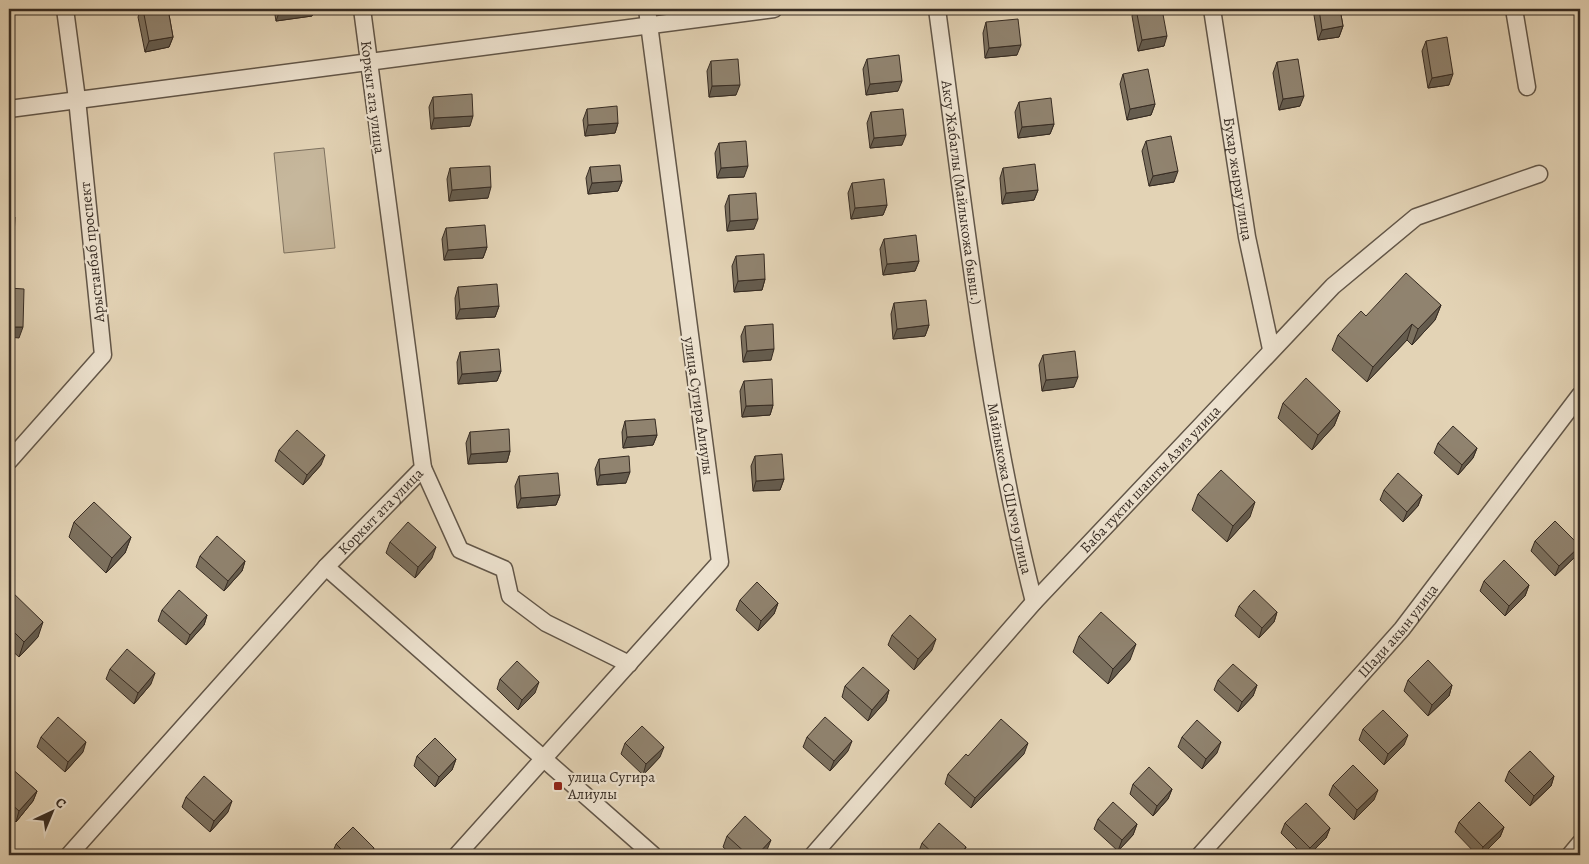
<svg xmlns="http://www.w3.org/2000/svg" width="1589" height="864" font-family="Alegreya,serif">
<style>
.green{fill:#c6b79c;stroke:#7e7260}
.lines{fill:none;stroke-linecap:round;stroke-linejoin:round}
.minor-casing{stroke:#625648;stroke-width:19}
.minor{stroke:#ede2cf;stroke-width:16}
.wall{fill:#7c715f;stroke:#372c23}
.shaded-wall{fill:#655c4e;stroke:#372c23}
.building{fill:#90836f;stroke:#372c23}
.poi-dot{fill:#8f2418;stroke:#ede2cf;stroke-width:2}
.labels{text-anchor:middle;stroke-width:4.5;stroke-linejoin:round;paint-order:stroke}
.street-label{font-size:15px;fill:#372c23;stroke:#ede2cf}
.poi-label{font-size:15px;fill:#372c23;stroke:#ede2cf;text-anchor:start}
</style>
<rect width="100%" height="100%" fill="#e3d3b5"/>
<filter id="stains"><feTurbulence type="fractalNoise" baseFrequency=".004" numOctaves="4"/><feColorMatrix values="0 0 0 0 .2 0 0 0 0 .09 0 0 0 0 .02 0 0 0 .5 -.17"/></filter>
<radialGradient id="worn" r=".72"><stop offset=".6" stop-color="#630" stop-opacity="0"/><stop offset="1" stop-color="#630" stop-opacity=".3"/></radialGradient>
<path class="green" d="M324 148 335 248 284 253 274 153Z"/>
<g class="lines">
<g class="minor-casing">
<g id="minor">
<path id="s1" d="M937 9C964 207 985 408 1034 602"/>
<path id="s2" d="M1212 9 1247 237 1271 349"/>
<path d="M1514 9 1527 87"/>
<path d="M9 109 774 9"/>
<path d="M9 461 103 355 77 99 65 9"/>
<path d="M423 468 460 550 504 569 510 596 546 623 629 664"/>
<path d="M326 567 653 855"/>
<path id="s3" d="M69 855 326 567 423 468 362 9"/>
<path d="M457 855 720 562 647 9"/>
<path id="s4" d="M813 855 1034 602 1333 286 1416 217 1539 174"/>
<path id="s5" d="M1200 855 1402 629 1580 395"/>
<path d="M1570 855 1580 843"/>
</g>
</g>
<use href="#minor" class="minor"/>
</g>
<path class="wall" d="M141 9H168L173 37 169 47 145 52 138 17Z
M274 9H315L312 16 276 21Z
M1134 9H1162L1164 46 1138 51 1132 16Z
M1313 9H1340L1343 26 1339 37 1318 40Z
M986 22 1017 55 985 58 983 33Z
M1426 41 1449 85 1428 88 1422 51Z
M867 59 898 91 866 95 863 69Z
M711 61 736 95 709 97 707 71Z
M1277 62 1300 106 1279 110 1273 73Z
M1123 74 1155 104 1151 115 1127 120 1120 84Z
M433 97 470 126 431 129 429 107Z
M1019 102 1054 124 1050 134 1018 138 1015 112Z
M587 109 618 123 615 133 585 136 583 120Z
M871 112 902 145 870 148 867 123Z
M1146 141 1174 182 1149 186 1142 151Z
M719 143 744 177 717 178 715 153Z
M590 167 622 181 618 191 588 194 586 178Z
M450 168 488 198 449 201 447 179Z
M1003 168 1038 190 1034 200 1002 204 1000 178Z
M852 183 887 205 883 215 851 219 848 193Z
M729 195 754 229 727 231 725 206Z
M446 228 487 247 483 258 444 260 442 239Z
M884 239 919 261 915 271 883 275 880 249Z
M736 256 765 279 762 290 734 292 732 266Z
M458 287 499 306 495 317 456 319 455 298Z
M894 303 929 325 925 336 893 339 891 314Z
M1441 305 1435 320 1412 345 1407 340 1367 382 1332 350 1338 335 1366 316Z
M745 326 771 360 743 362 741 336Z
M460 352 501 371 497 381 458 384 457 362Z
M1043 355 1074 387 1042 391 1039 365Z
M744 381 773 405 770 415 742 417 740 391Z
M1283 403 1340 411 1334 426 1312 450 1278 418Z
M625 421 657 435 653 445 623 448 622 432Z
M470 432 510 451 507 462 468 464 466 443Z
M1438 443 1477 448 1473 458 1458 475 1434 453Z
M279 450 321 465 303 485 275 461Z
M755 456 784 479 780 490 753 491 751 466Z
M599 459 626 483 597 485 595 469Z
M519 476 560 495 556 505 517 508 515 486Z
M1384 490 1422 495 1418 506 1403 522 1380 500Z
M1198 494 1250 517 1227 542 1192 510Z
M74 522 131 537 125 553 106 573 69 537Z
M1535 541 1580 546 1576 556 1555 576 1531 551Z
M390 542 432 558 415 578 386 553Z
M200 556 245 561 242 571 224 591 196 567Z
M1484 581 1529 585 1525 596 1505 616 1480 591Z
M9 589 38 637 19 657 9 648Z
M740 600 778 603 774 614 758 631 736 610Z
M1239 606 1277 612 1274 622 1259 638 1235 616Z
M162 610 207 615 204 625 186 645 158 621Z
M892 635 932 650 914 670 888 645Z
M1079 636 1130 660 1108 684 1073 652Z
M110 669 151 684 134 704 106 679Z
M500 679 535 693 518 710 497 689Z
M1218 680 1257 685 1253 696 1238 712 1214 690Z
M1408 680 1452 685 1449 696 1428 716 1404 691Z
M845 686 889 690 886 701 868 721 842 697Z
M1363 729 1404 745 1384 765 1359 740Z
M41 737 83 752 65 772 37 747Z
M807 737 848 751 830 771 803 747Z
M1182 737 1217 753 1202 769 1178 747Z
M625 743 660 757 643 775 621 754Z
M1024 754 971 808 945 784 948 774 968 756Z
M417 756 456 759 452 770 435 787 414 766Z
M9 767 37 791 33 801 16 822 9 815Z
M1509 771 1554 776 1551 786 1530 806 1505 781Z
M1133 784 1172 789 1168 799 1153 816 1130 794Z
M1333 785 1374 800 1354 820 1329 795Z
M186 797 228 812 210 832 182 807Z
M1098 819 1137 824 1133 835 1118 851 1094 829Z
M1459 822 1504 827 1500 837 1482 855H1477L1455 832Z
M1285 823 1330 828 1326 838 1309 855H1303L1281 833Z
M727 836 767 850 763 855H732L723 847Z
M922 843 966 847 963 855H919L918 854Z
M336 844 374 848 371 855H332V854Z"/>
<path class="shaded-wall" d="M291 9H315L312 16 276 21 280 10Z
M412 9H424L411 11Z
M1343 26 1339 37 1318 40 1322 30Z
M1167 36 1164 46 1138 51 1142 40Z
M173 37 169 47 145 52 149 41Z
M1021 45 1017 55 985 58 989 48Z
M1453 74 1449 85 1428 88 1432 78Z
M902 81 898 91 866 95 870 84Z
M740 85 736 95 709 97 712 86Z
M1304 96 1300 106 1279 110 1283 99Z
M1155 104 1151 115 1127 120 1130 109Z
M473 116 470 126 431 129 434 118Z
M618 123 615 133 585 136 588 125Z
M1054 124 1050 134 1018 138 1022 127Z
M906 135 902 145 870 148 874 138Z
M748 166 744 177 717 178 721 168Z
M1178 171 1174 182 1149 186 1153 176Z
M622 181 618 191 588 194 592 183Z
M491 187 488 198 449 201 452 190Z
M1038 190 1034 200 1002 204 1006 193Z
M887 205 883 215 851 219 855 208Z
M758 219 754 229 727 231 730 221Z
M487 247 483 258 444 260 448 250Z
M9 256H13L10 266H9Z
M919 261 915 271 883 275 887 264Z
M765 279 762 290 734 292 738 281Z
M1441 305 1435 320 1412 345 1418 329Z
M499 306 495 317 456 319 460 309Z
M1412 324 1407 340 1367 382 1373 367Z
M929 325 925 336 893 339 897 329Z
M9 327H23L19 338 9 337Z
M774 349 771 360 743 362 747 351Z
M501 371 497 381 458 384 462 374Z
M1078 377 1074 387 1042 391 1046 380Z
M773 405 770 415 742 417 746 406Z
M1340 411 1334 426 1312 450 1318 435Z
M657 435 653 445 623 448 627 437Z
M1477 448 1473 458 1458 475 1462 465Z
M510 451 507 462 468 464 471 454Z
M325 455 321 465 303 485 307 475Z
M630 472 626 483 597 485 600 475Z
M784 479 780 490 753 491 756 481Z
M560 495 556 505 517 508 521 498Z
M1422 495 1418 506 1403 522 1407 512Z
M1255 502 1250 517 1227 542 1233 526Z
M131 537 125 553 106 573 112 558Z
M1580 546 1576 556 1555 576 1559 566Z
M436 547 432 558 415 578 418 567Z
M245 561 242 571 224 591 228 581Z
M1529 585 1525 596 1505 616 1509 606Z
M778 603 774 614 758 631 761 621Z
M1277 612 1274 622 1259 638 1262 628Z
M207 615 204 625 186 645 190 635Z
M43 622 38 637 19 657 24 642Z
M936 639 932 650 914 670 918 659Z
M1136 644 1130 660 1108 684 1113 669Z
M155 673 151 684 134 704 138 693Z
M539 682 535 693 518 710 522 700Z
M1257 685 1253 696 1238 712 1242 702Z
M1452 685 1449 696 1428 716 1432 705Z
M889 690 886 701 868 721 872 710Z
M1408 735 1404 745 1384 765 1388 754Z
M852 741 848 751 830 771 834 761Z
M86 742 83 752 65 772 68 762Z
M1221 742 1217 753 1202 769 1206 759Z
M1028 743 1024 754 971 808 975 798Z
M664 747 660 757 643 775 646 764Z
M456 759 452 770 435 787 439 777Z
M1554 776 1551 786 1530 806 1534 796Z
M1172 789 1168 799 1153 816 1157 806Z
M1378 790 1374 800 1354 820 1357 810Z
M37 791 33 801 16 822 19 811Z
M232 801 228 812 210 832 214 821Z
M1137 824 1133 835 1118 851 1122 840Z
M1504 827 1500 837 1482 855H1480L1483 847Z
M1330 828 1326 838 1309 855H1307L1310 848Z
M771 840 767 850 763 855H757Z
M966 847 963 855H958Z
M374 848 371 855H366Z"/>
<path class="building" d="M143 9H168L173 37 149 41Z
M279 9H291L280 10Z
M1136 9H1162L1167 36 1142 40Z
M1319 9H1340L1343 26 1322 30Z
M1018 19 1021 45 989 48 986 22Z
M1447 37 1453 74 1432 78 1426 41Z
M899 55 902 81 870 84 867 59Z
M738 59 740 85 712 86 711 61Z
M1298 59 1304 96 1283 99 1277 62Z
M1148 69 1155 104 1130 109 1123 74Z
M472 94 473 116 434 118 433 97Z
M1051 98 1054 124 1022 127 1019 102Z
M617 106 618 123 588 125 587 109Z
M903 109 906 135 874 138 871 112Z
M1171 136 1178 171 1153 176 1146 141Z
M746 141 748 166 721 168 719 143Z
M1035 164 1038 190 1006 193 1003 168Z
M620 165 622 181 592 183 590 167Z
M490 166 491 187 452 190 450 168Z
M884 179 887 205 855 208 852 183Z
M756 193 758 219 730 221 729 195Z
M9 217H15L13 256H9Z
M485 225 487 247 448 250 446 228Z
M916 235 919 261 887 264 884 239Z
M764 254 765 279 738 281 736 256Z
M1406 273 1441 305 1418 329 1412 324 1373 367 1338 335 1361 311 1366 316Z
M497 284 499 306 460 309 458 287Z
M9 288 24 289 23 327H9Z
M926 300 929 325 897 329 894 303Z
M773 324 774 349 747 351 745 326Z
M499 349 501 371 462 374 460 352Z
M1075 351 1078 377 1046 380 1043 355Z
M1306 378 1340 411 1318 435 1283 403Z
M772 379 773 405 746 406 744 381Z
M655 419 657 435 627 437 625 421Z
M1453 426 1477 448 1462 465 1438 443Z
M509 429 510 451 471 454 470 432Z
M297 430 325 455 307 475 279 450Z
M782 454 784 479 756 481 755 456Z
M629 456 630 472 600 475 599 459Z
M1221 470 1255 502 1233 526 1198 494Z
M558 473 560 495 521 498 519 476Z
M1398 473 1422 495 1407 512 1384 490Z
M94 502 131 537 112 558 74 522Z
M1555 521 1580 546 1559 566 1535 541Z
M408 522 436 547 418 567 390 542Z
M217 536 245 561 228 581 200 556Z
M1504 560 1529 585 1509 606 1484 581Z
M757 582 778 603 761 621 740 600Z
M9 589 43 622 24 642 9 627Z
M179 590 207 615 190 635 162 610Z
M1254 590 1277 612 1262 628 1239 606Z
M1101 612 1136 644 1113 669 1079 636Z
M910 615 936 639 918 659 892 635Z
M127 649 155 673 138 693 110 669Z
M1428 660 1452 685 1432 705 1408 680Z
M517 661 539 682 522 700 500 679Z
M1233 664 1257 685 1242 702 1218 680Z
M863 667 889 690 872 710 845 686Z
M1383 710 1408 735 1388 754 1363 729Z
M58 717 86 742 68 762 41 737Z
M825 717 852 741 834 761 807 737Z
M1001 719 1028 743 975 798 948 774 966 754 968 756Z
M1197 720 1221 742 1206 759 1182 737Z
M642 726 664 747 646 764 625 743Z
M435 738 456 759 439 777 417 756Z
M1530 751 1554 776 1534 796 1509 771Z
M1353 765 1378 790 1357 810 1333 785Z
M9 766 37 791 19 811 9 802Z
M1149 767 1172 789 1157 806 1133 784Z
M204 776 232 801 214 821 186 797Z
M1113 802 1137 824 1122 840 1098 819Z
M1479 802 1504 827 1483 847 1459 822Z
M1306 803 1330 828 1310 848 1285 823Z
M745 816 771 840 757 855H748L727 836Z
M939 823 966 847 958 855H935L922 843Z
M353 827 374 848 366 855H347L336 844Z
M1263 852 1266 855H1259Z"/>
<rect class="poi-dot" x="553" y="781" width="10" height="10" rx="2.5"/>
<g class="labels">
<g class="street-label">
<text transform="translate(373 97) rotate(83)" y="5">Коркыт ата улица</text>
<text dy="5" stroke="none"><textPath href="#s2" startOffset="172">Бухар жырау улица</textPath></text>
<text dy="5" stroke="none"><textPath href="#s1" startOffset="185">Аксу Жабаглы (Майлыкожа бывш.)</textPath></text>
<text transform="translate(92 252) rotate(-96)" y="5">Арыстанбаб проспект</text>
<text transform="translate(699 406) rotate(82)" y="5">улица Сугира Алиулы</text>
<text dy="5" stroke="none"><textPath href="#s4" startOffset="505">Баба тукти шашты Азиз улица</textPath></text>
<text dy="5" stroke="none"><textPath href="#s1" startOffset="485">Майлыкожа СШ№19 улица</textPath></text>
<text dy="5" stroke="none"><textPath href="#s3" startOffset="464">Коркыт ата улица</textPath></text>
<text dy="5" stroke="none"><textPath href="#s5" startOffset="299">Шади акын улица</textPath></text>
</g>
<g class="poi-label">
<text x="568" y="782">улица Сугира<tspan x="568" dy="17">Алиулы</tspan></text>
</g>
</g>
<rect width="1589" height="864" fill="none" stroke="#e3d3b5" stroke-width="30"/>
<rect x="10" y="10" width="1569" height="844" fill="none" stroke="#372c23" stroke-width="2.5"/>
<rect x="15" y="15" width="1559" height="834" fill="none" stroke="#372c23"/>
<g transform="translate(52 812) rotate(44)" stroke="#ede2cf" stroke-width="4" paint-order="stroke">
<path d="M0-4L9 19L0 12L-9 19Z" fill="#372c23"/>
<text y="-8" font-size="14" font-weight="bold" text-anchor="middle" fill="#372c23">С</text>
</g>
<rect width="100%" height="100%" filter="url(#stains)"/>
<rect width="100%" height="100%" fill="url(#worn)"/>
</svg>
